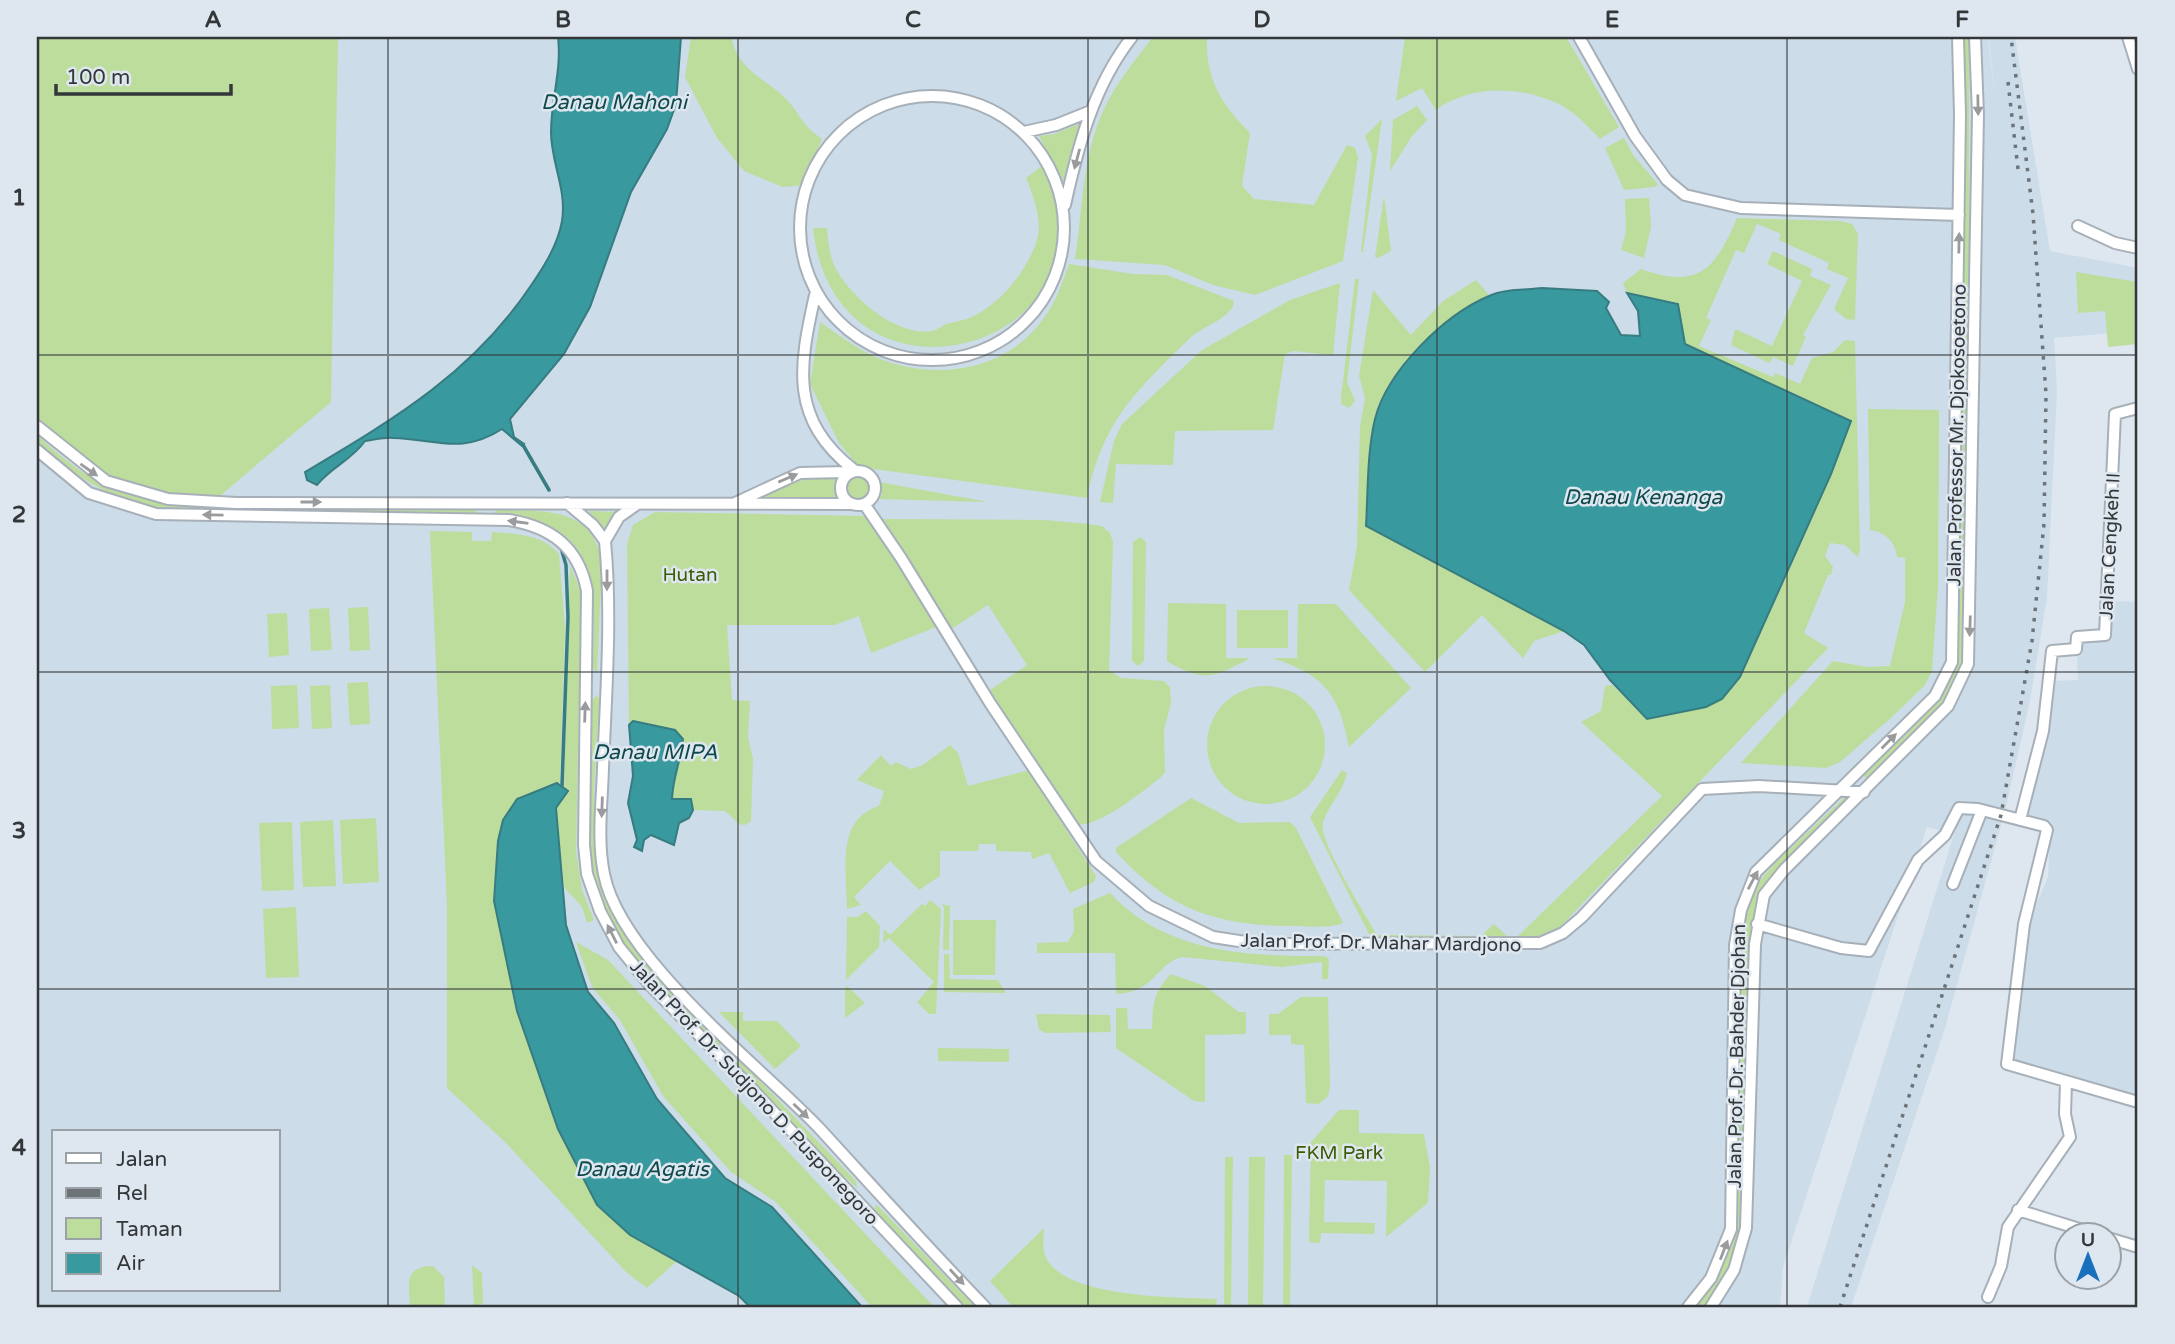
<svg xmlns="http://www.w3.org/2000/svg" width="2175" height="1344" font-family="'Varela Round',sans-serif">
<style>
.built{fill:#ccdce9;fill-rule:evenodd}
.green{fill:#bddd9c}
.water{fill:#38999e;stroke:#377c80;stroke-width:2}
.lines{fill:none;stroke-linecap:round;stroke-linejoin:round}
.stream{stroke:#377c80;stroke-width:3.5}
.street-casing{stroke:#a7b0b8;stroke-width:14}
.street{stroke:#fff;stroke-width:10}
.rail{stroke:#6e7378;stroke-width:3.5;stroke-dasharray:3.5 7;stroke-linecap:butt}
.oneway{fill:#9a9b9c}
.grid{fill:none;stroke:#34373a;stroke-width:2;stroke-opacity:0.55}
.labels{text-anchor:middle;stroke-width:5;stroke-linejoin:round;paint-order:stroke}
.street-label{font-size:19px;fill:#34373a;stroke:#dee7ef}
.park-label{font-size:19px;fill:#3b5b04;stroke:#dee7ef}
.water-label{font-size:21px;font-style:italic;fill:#0f494b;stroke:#dee7ef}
.neatline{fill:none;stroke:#34373a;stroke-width:2.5}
.grid-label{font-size:23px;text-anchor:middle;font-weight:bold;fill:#34373a}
</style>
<rect width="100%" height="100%" fill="#dee7ef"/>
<path class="built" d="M37 37H1988L1997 114 1989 37H2015L2050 251 2138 268V331L2054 338 2057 391 2047 597 2030 701 2005 811 1945 1028 1851 1307H1807L1954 834 1927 827 1783 1267 1780 1307H37ZM54 1132H278V1290H54Z
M2111 601 2138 602V1099L2015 1067 2010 1053 2029 922 2048 877 2050 829 2024 817 2052 681 2078 680 2076 635 2108 633Z"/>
<path class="green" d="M37 37H338L331 402 221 495C189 495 148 494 119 482 89 469 61 442 37 421Z
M691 37H732C735 70 771 81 789 102 803 119 801 124 822 139L803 185 783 187 744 171 717 138 685 77Z
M1153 37H1207C1205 79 1222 105 1250 133L1242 186 1254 199 1314 205 1347 145 1355 148 1358 157 1343 261 1255 295 1213 285 1165 265 1075 259C1083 210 1082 155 1104 109 1117 82 1135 60 1153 37Z
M1405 37H1566L1619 127 1600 139C1589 128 1578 115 1564 107 1527 86 1471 83 1436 110L1422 88 1396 101Z
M1963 37H1969V333L1966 340 1962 337Z
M1417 106 1427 120 1412 136 1390 171 1393 120Z
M1382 119 1363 252H1361L1372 154 1365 136Z
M1081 123 1063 181 1039 136 1054 134Z
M1624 138 1633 155 1658 184 1655 187 1624 190 1605 148Z
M1042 166C1133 347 836 433 813 228H827C828 240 829 253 834 265 848 295 895 337 932 331 937 330 942 326 946 324 953 322 961 321 967 319 998 307 1027 272 1037 240 1043 221 1033 195 1026 178Z
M1384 196 1391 251 1378 258 1375 257Z
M1649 198 1651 227 1644 258 1621 250 1626 232 1625 199Z
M1737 218 1840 221 1852 224 1858 234 1855 320 1846 319 1834 309 1848 278 1827 269 1829 263 1779 240 1781 234 1757 224 1744 253 1736 250 1706 318 1711 320 1699 346 1773 377 1775 373 1800 384 1812 358 1833 352 1845 340 1855 341 1860 549 1858 557 1845 545 1830 543 1825 556 1833 567 1831 575H1828L1804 633 1828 648 1560 927 1526 941 1378 937 1369 934 1310 817 1342 770 1347 773C1343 792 1329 805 1323 822 1317 839 1367 917 1377 935L1481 936 1494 924 1509 938 1517 937 1662 796 1581 722 1601 711 1605 686 1612 685 1648 719 1683 712 1740 677 1831 474 1851 421 1684 343 1678 304 1627 293 1623 283 1641 269C1699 290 1715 269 1737 218Z
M1773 251 1812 269 1810 276 1831 285 1803 335 1806 337 1793 366 1773 357 1769 363 1731 345 1735 329 1772 346 1802 281 1767 264Z
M1069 264 1133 274 1167 275 1234 301C1234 317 1201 327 1190 338 1134 393 1103 421 1087 498L859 467 839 443 810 384 820 322C839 335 858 350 880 359 937 381 1007 371 1044 318 1056 302 1062 283 1069 264Z
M2076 272 2138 282V344L2108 347 2105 311 2078 313Z
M1355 279H1359L1347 382 1355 401 1349 408 1341 404V398Z
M1476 280 1489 295C1442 322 1389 363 1375 419 1367 453 1368 491 1366 526L1564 631 1534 641 1523 658 1482 615 1425 672 1349 590 1357 546 1360 427 1365 398 1359 376 1373 290 1411 335 1443 301Z
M1340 283 1333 355 1293 351 1285 354 1273 430 1175 431 1173 465 1116 464 1113 503 1100 502 1114 441 1122 424 1202 350 1290 300Z
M1967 354 1970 359 1963 663 1944 703 1867 781 1864 775C1897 741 1943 708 1957 662L1963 358Z
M1868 409 1939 410 1938 586 1932 671 1925 685 1892 717 1840 762 1826 768 1741 763 1833 661 1867 667 1890 666 1905 602V558L1897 557C1895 541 1885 532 1870 530Z
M37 435C93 487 129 502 205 506L210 510C200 513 187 511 177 510 120 506 80 480 37 444Z
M846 488a11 11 0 1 1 22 0a11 11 0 1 1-22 0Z
M812 479H838L834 489 838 501 746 500 792 482Z
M879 482 988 502 878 499 882 495Z
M251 508 474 509 478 514 249 512Z
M499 510C545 511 593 506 602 563L597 673 593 668C595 583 602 522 496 516L494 512Z
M589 511 617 512 604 531Z
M655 512 864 516 907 576 936 627 871 653 859 616 834 625H727L732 700 750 701 748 737 753 759 751 821 745 825 739 824 725 811 693 810 691 799H672V777L679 765 683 739C670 725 651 725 633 721L629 725 627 544 633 525Z
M883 519 1045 520 1088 524 1102 526 1110 533 1113 542 1109 670 1121 678 1164 681 1170 687 1171 703 1164 730 1165 772 1160 778C1143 791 1097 829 1076 824L990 690 1027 665 988 605 951 629Z
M430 531 472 532V541H491L492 532C516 534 542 534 559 554L565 628 560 783 538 789 494 901 517 1011 558 1130 630 1235 677 1261 647 1288 626 1272 506 1143 447 1088V905Z
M1140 537 1146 542 1144 661 1138 666 1132 661 1133 542Z
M570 566 581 591 576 851 582 890 594 920 587 923 582 907 564 887 556 807 568 791 564 788Z
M1168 603 1226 604V658H1250C1214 678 1203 683 1167 661Z
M1298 604H1336L1411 688 1349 747C1339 693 1324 675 1272 658H1297Z
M368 607 370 650 350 651 348 608Z
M329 608 332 650 311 651 309 609Z
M1237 610H1288V648H1237Z
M287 613 289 655 269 657 267 614Z
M368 682 370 724 350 725 347 683Z
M297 685 299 728 272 729 271 686Z
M330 685 332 728 312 729 310 686Z
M1207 745a59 59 0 1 1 118 0a59 59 0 1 1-118 0Z
M597 695 599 699C596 782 578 878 634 948 660 980 691 1009 719 1039L721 1046 713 1044C683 1010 645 978 620 940 577 873 588 776 592 700Z
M950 745 958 753 968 786 1033 769 1045 797 1096 876 1094 882 1070 893 1049 853 1032 859 1031 852 996 851V844H979L978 851H940V876L919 890 890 861 854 897 861 905 847 909C847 872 835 819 879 806L884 791 857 780 881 755 891 766 896 762 911 769 923 765Z
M1847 795 1852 797 1768 879 1755 905 1748 962 1741 1168 1738 1153 1740 961 1749 900 1758 883 1775 863Z
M1191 798 1239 823 1290 822 1296 828 1343 923C1329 929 1309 926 1294 926 1217 926 1169 910 1116 852V848Z
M376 818 379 882 343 884 340 820Z
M333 820 336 886 303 887 300 822Z
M292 822 294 890 262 891 259 823Z
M1110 893C1167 954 1247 956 1325 956L1329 959 1328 979H1322V962L1281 967 1182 957C1158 962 1154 993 1116 994L1115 953H1037V943L1068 942 1074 931 1073 909Z
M930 900 941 909 936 1014H929L917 1002 934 982 889 938 883 943 884 929 890 935 922 904 925 906Z
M941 904 950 906 949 950H943L944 907Z
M296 907 299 977 266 978 263 909Z
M866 911 880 926 879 947 846 980 847 917H858Z
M953 920H996L995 975H953Z
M576 942 608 960 934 1307H872L776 1202 731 1172 663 1096 620 1020 592 987Z
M944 954H949L950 979 998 980 1006 993 944 992Z
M1171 974 1205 986 1239 1012H1246V1034L1205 1035V1102L1194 1101 1116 1048V1008H1127L1128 1029H1152C1153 1004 1153 993 1171 974Z
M847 986 865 1003 845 1018V988Z
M1301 997H1328L1330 1087 1328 1096 1319 1104 1306 1103 1304 1045 1291 1044V1035H1269V1014H1278Z
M719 1012H743V1021H777L801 1046 775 1069Z
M1036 1014 1110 1015 1111 1032 1046 1033 1039 1030Z
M938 1048 1009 1049V1062L938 1061Z
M735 1062H740L753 1074 856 1181 857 1188 814 1149Z
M1339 1110H1359V1133L1424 1134 1430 1168 1428 1203 1386 1237 1387 1181 1325 1180 1324 1222 1375 1223 1374 1234 1321 1233 1320 1243 1309 1242 1311 1142Z
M1284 1155H1292L1290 1307H1283Z
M1225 1157H1233L1231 1307H1224Z
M1249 1157H1265L1263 1307H1248Z
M1742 1180C1754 1217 1728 1278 1705 1307H1696C1729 1266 1733 1235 1736 1184Z
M876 1205 878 1206 975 1307H966L873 1211Z
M1044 1228C1044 1235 1042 1247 1045 1255 1061 1299 1178 1297 1217 1299L1216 1307H1013L990 1281Z
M472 1265 482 1273 483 1303 474 1307Z
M433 1266 444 1277 445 1307H410C409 1284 403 1267 433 1266Z"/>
<path class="water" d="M558 37H681L676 104 667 129 631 192 590 307 564 354 510 419 514 437 524 444 522 446 502 429C462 455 436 439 393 438 384 437 374 440 365 441 352 460 331 467 317 485L307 480 305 472C394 419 473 373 532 284 545 265 558 244 562 221 567 189 551 163 551 132 551 99 562 70 558 37Z
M1542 288 1597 291 1609 302 1606 308 1621 335 1640 336 1638 311 1627 293 1678 304 1685 344 1851 421 1831 474 1740 677 1722 699 1706 707 1647 719 1610 680 1584 645 1564 631 1366 526C1368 491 1367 453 1375 419 1387 371 1444 315 1489 296 1504 289 1525 290 1542 288Z
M633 721 675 730 683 739C681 761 673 776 672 799H691L693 810 689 818 679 823 674 845 651 835 644 840 642 851 634 847 637 840 628 803 633 776 629 725Z
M557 783 568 791 556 808 566 925 588 992 614 1023 657 1099 725 1178 772 1207 862 1307H750L739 1296 630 1235 597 1205 558 1129 517 1011 494 901 498 841 503 820 517 799Z"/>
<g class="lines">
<path class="stream" d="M523 445 549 490
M561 548 566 565 568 617 562 786"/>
<g class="street-casing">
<path id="street" d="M1579 37 1635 136 1667 180 1685 195 1741 208 1959 215
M2128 37 2138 69
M800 228a132 132 0 1 1 264 0a132 132 0 1 1-264 0Z
M1024 132 1056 125 1091 111
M1065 205C1078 146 1094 85 1132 37
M2078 226 2115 243 2138 248
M815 295C799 367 789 419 854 470
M37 426 106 481 168 499 236 503 853 504
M37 450 89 493 156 514 509 520C551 527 579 547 587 591L584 845 587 874 600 911 619 947 650 985 752 1089 957 1307
M841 488a17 17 0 1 1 34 0a17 17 0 1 1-34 0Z
M567 503 593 525 605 541C612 616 606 693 603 768 602 802 597 840 604 874 620 958 760 1066 820 1129 875 1189 929 1249 985 1307
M735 503 800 473 847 472
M865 505 901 558 990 703 1096 861 1149 906 1213 937 1239 941 1276 944 1540 943 1563 933 1582 917 1702 789 1759 786 1864 792
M605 541 619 517 636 505
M2020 820 2043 731 2052 651 2076 649 2077 637 2105 635 2115 414 2138 408
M1953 884 1982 810
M1757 924 1841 948 1869 951 1918 860 1945 835 1959 808 1978 809 2044 826 2047 830 2024 924 2007 1064 2138 1102
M2018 1210 2102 1236
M2108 1238 2138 1247
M1988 1297 2001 1266 2008 1227 2070 1137 2065 1114 2066 1083
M1688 1307 1711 1278 1731 1229 1735 945 1741 910 1756 872 1935 696 1952 662 1960 115 1958 37
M1711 1307 1734 1270 1746 1228 1755 944 1764 895 1784 870 1948 706 1968 664 1978 115 1975 37"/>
</g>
<use href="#street" class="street"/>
<path class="rail" d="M2008 82 2018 169
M1840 1307 2001 815 2032 641 2044 524 2046 394 2033 214 2011 37"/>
</g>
<defs><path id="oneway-solid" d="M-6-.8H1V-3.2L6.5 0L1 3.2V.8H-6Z" transform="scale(1.75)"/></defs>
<g class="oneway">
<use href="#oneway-solid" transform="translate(1978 105) rotate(89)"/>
<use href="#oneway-solid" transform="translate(1077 159) rotate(105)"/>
<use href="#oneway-solid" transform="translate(1959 243) rotate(-89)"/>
<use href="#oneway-solid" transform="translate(89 470) rotate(35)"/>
<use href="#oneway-solid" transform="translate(788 478) rotate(-23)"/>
<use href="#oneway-solid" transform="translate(311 502)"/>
<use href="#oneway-solid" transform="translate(213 515) rotate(-179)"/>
<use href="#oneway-solid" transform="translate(518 522) rotate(-172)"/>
<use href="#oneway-solid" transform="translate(607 580) rotate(90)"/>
<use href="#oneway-solid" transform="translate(1970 626) rotate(92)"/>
<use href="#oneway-solid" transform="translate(585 712) rotate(-88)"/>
<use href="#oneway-solid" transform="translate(1889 741) rotate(-45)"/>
<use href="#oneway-solid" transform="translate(602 807) rotate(92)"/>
<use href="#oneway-solid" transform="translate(1753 880) rotate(-62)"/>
<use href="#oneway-solid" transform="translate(612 934) rotate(-117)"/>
<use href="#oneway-solid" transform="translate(801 1111) rotate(44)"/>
<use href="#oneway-solid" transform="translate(1724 1250) rotate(-69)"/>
<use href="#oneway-solid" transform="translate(957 1277) rotate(47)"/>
</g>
<path class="grid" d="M388 37V1307M738 37V1307M1088 37V1307M1437 37V1307M1787 37V1307M37 355H2138M37 672H2138M37 989H2138"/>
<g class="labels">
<g class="street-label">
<text transform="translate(1956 435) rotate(-89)" y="7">Jalan Professor Mr. Djokosoetono</text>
<text transform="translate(2109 546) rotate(-87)" y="7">Jalan Cengkeh II</text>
<text transform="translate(1381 942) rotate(1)" y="7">Jalan Prof. Dr. Mahar Mardjono</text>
<text transform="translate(1736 1056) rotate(-89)" y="7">Jalan Prof. Dr. Bahder Djohan</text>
<text transform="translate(755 1092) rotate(47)" y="7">Jalan Prof. Dr. Sudjono D. Pusponegoro</text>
</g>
<g class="park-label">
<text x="690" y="581">Hutan</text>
<text x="1339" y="1159">FKM Park</text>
</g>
<g class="water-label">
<text x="614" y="109">Danau Mahoni</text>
<text x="1643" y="504">Danau Kenanga</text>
<text x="655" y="759">Danau MIPA</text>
<text x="642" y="1176">Danau Agatis</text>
</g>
</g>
<rect width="2175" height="1344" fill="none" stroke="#dee7ef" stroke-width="77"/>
<rect x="52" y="1130" width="228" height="161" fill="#dee7ef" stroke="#9aa1a7" stroke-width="2"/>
<rect x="66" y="1153" width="35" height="10" fill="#ffffff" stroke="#9aa1a7" stroke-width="2"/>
<text x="116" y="1166" font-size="21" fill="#34373a">Jalan</text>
<rect x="66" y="1188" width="35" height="10" fill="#6e7378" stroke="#9aa1a7" stroke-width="2"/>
<text x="116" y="1200" font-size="21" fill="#34373a">Rel</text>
<rect x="66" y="1218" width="35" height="21" fill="#bddd9c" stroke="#9aa1a7" stroke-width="2"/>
<text x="116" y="1236" font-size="21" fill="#34373a">Taman</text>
<rect x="66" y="1253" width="35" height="21" fill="#38999e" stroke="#9aa1a7" stroke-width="2"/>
<text x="116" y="1270" font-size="21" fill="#34373a">Air</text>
<g transform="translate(2088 1256)"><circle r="33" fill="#dee7ef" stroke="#9aa1a7" stroke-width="2"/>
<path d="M0-5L12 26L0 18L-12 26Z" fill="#1870bd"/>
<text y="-10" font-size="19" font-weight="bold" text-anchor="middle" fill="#34373a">U</text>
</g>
<path d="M56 84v10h175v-10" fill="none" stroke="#34373a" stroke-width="3.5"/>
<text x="66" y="84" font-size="21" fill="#34373a" stroke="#dee7ef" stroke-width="5" paint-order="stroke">100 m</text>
<rect x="38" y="38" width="2098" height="1268" class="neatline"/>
<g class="grid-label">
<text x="213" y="27">A</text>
<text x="563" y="27">B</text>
<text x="913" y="27">C</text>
<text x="1262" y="27">D</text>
<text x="1612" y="27">E</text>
<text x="1962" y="27">F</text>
<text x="19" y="205">1</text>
<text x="19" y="522">2</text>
<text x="19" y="838">3</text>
<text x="19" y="1155">4</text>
</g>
</svg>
